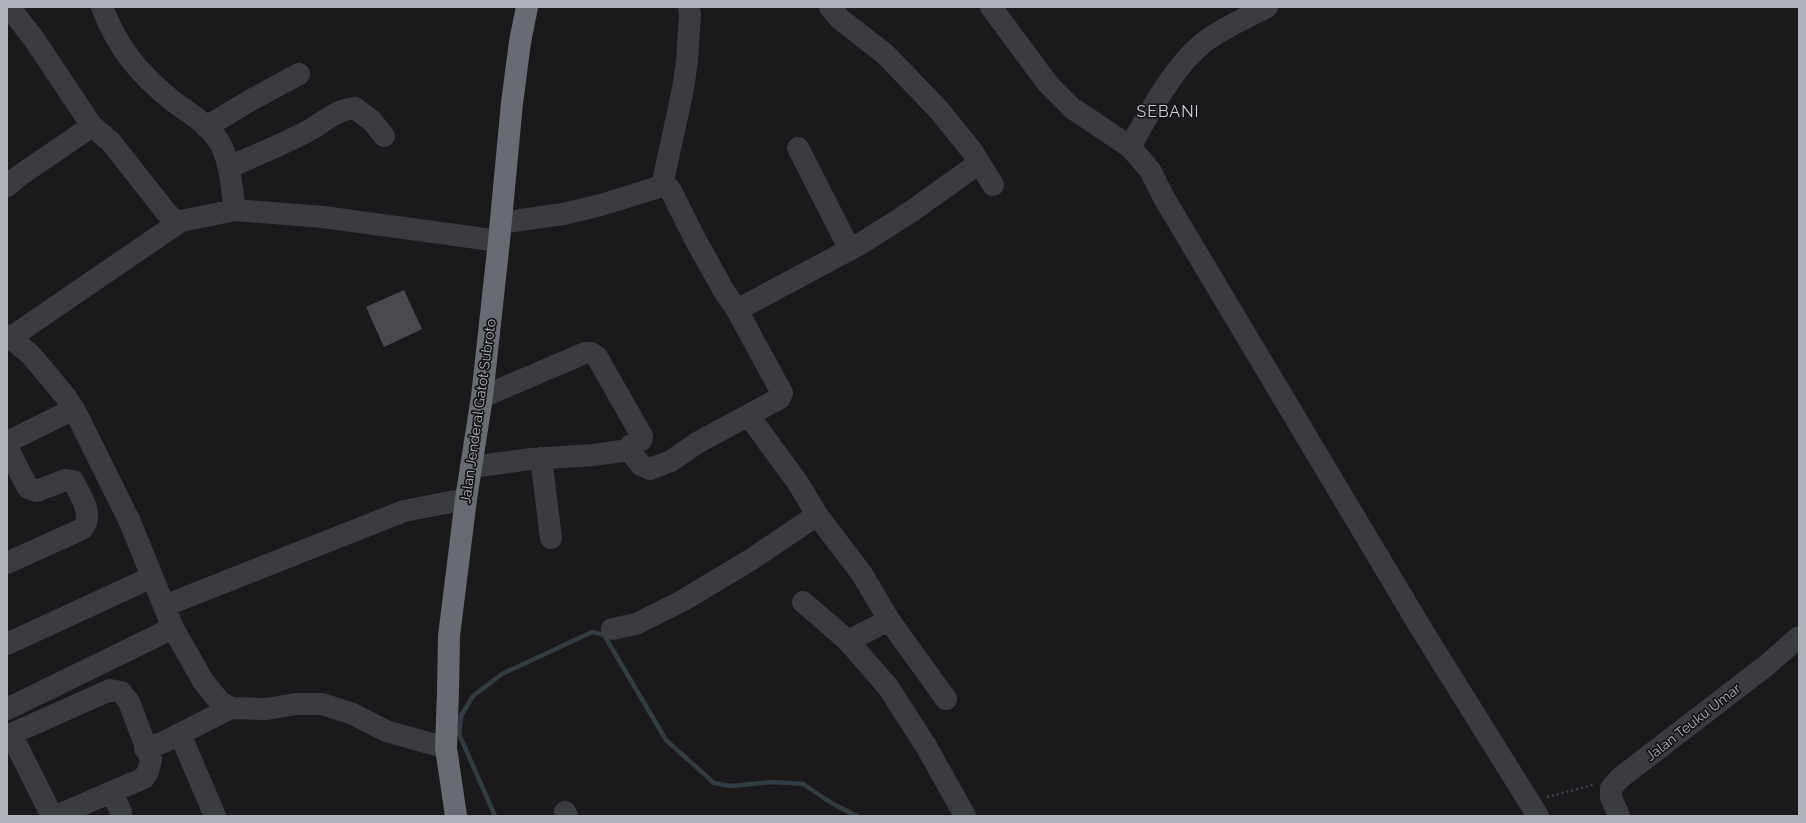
<svg xmlns="http://www.w3.org/2000/svg" width="1806" height="823" font-family="Raleway,sans-serif">
<style>
.lines{fill:none;stroke-linecap:round;stroke-linejoin:round}
.stream{stroke:#333c41;stroke-width:4.5}
.building{fill:#494a4e}
.path{stroke:#414347;stroke-width:2.5;stroke-dasharray:2 3;stroke-linecap:butt}
.minor{stroke:#3b3c40;stroke-width:22}
.highway{stroke:#686b71;stroke-width:22}
.labels{text-anchor:middle;stroke-width:3.5;stroke-linejoin:round;paint-order:stroke}
.street-label{font-size:14px;fill:#aeb2ba;stroke:#151517}
.quarter-label{font-size:16px;letter-spacing:1px;fill:#ced1d6;stroke:#151517}
</style>
<rect width="100%" height="100%" fill="#1a1a1c"/>
<g class="lines">
<path class="stream" d="M495 816 459 734 461 716 473 696 502 674 592 632 604 635 666 740 714 783 731 786 773 782 803 784 833 804 857 816"/>
</g>
<path class="building" d="M404 290 422 329 384 347 366 307Z"/>
<g class="lines">
<path class="path" d="M1547 797 1593 785"/>
<path class="minor" d="M9 7 34 39 92 126 110 141 166 212 178 223 181 221 235 210 323 217 499 241
M102 7C118 49 139 74 174 102 189 113 208 124 218 140 231 160 231 187 235 210
M830 7 840 19 885 54 938 109 972 151 993 185
M991 7 1048 84 1072 108 1130 147 1150 170 1164 198 1422 630 1538 816
M206 127 251 100 299 74
M1130 147C1149 114 1173 67 1203 43 1222 28 1246 18 1267 7
M798 148 850 250
M229 167C255 156 281 145 306 132 321 124 337 109 355 108L372 121 384 136
M7 186 19 176 92 126
M662 186 683 89 687 61 690 15 689 7
M737 310 862 243 912 211 979 163
M7 335 31 355 66 397 77 415 130 522 173 628
M10 338 178 223
M482 397 585 353H591L597 357 642 436 641 440 631 445 629 450 641 465 650 469 671 461 697 443 780 398 782 393 737 310 724 291 695 239 671 191 668 187 662 186 601 205 563 214 501 223
M749 416 798 483 817 515 862 574 889 620 946 699
M7 442 74 409
M7 447 28 488 37 491 65 480 73 481C80 495 95 515 82 529L7 563
M541 458 551 538
M471 467 531 459 593 455 629 450
M803 602 848 641 888 687 926 746 965 816
M164 606 404 511 466 499
M612 629 636 624 682 601 752 559 817 515
M848 641 889 620
M7 644 152 577
M7 709 173 628 203 681 220 702 231 708 267 709 296 704H322L353 714 386 731 446 748
M11 734 52 816
M180 734 215 816
M7 736 110 690 121 692 129 702 151 760 148 771 144 778 56 816
M145 749 164 742 231 708
M112 792 121 812V816
M565 812 567 816
M1619 816 1611 797V788L1620 778 1767 665 1799 637"/>
<path class="highway" d="M456 816 446 748 448 692 449 636 466 499 482 397 499 241 512 103 520 42 527 7"/>
</g>
<g class="labels">
<g class="street-label">
<text transform="translate(478 411) rotate(-82)" y="5">Jalan Jenderal Gatot Subroto</text>
<text transform="translate(1693 722) rotate(-38)" y="5">Jalan Teuku Umar</text>
</g>
<g class="quarter-label">
<text x="1168" y="117">SEBANI</text>
</g>
</g>
<rect width="1806" height="823" fill="none" stroke="#aeb2ba" stroke-width="16"/>
</svg>
